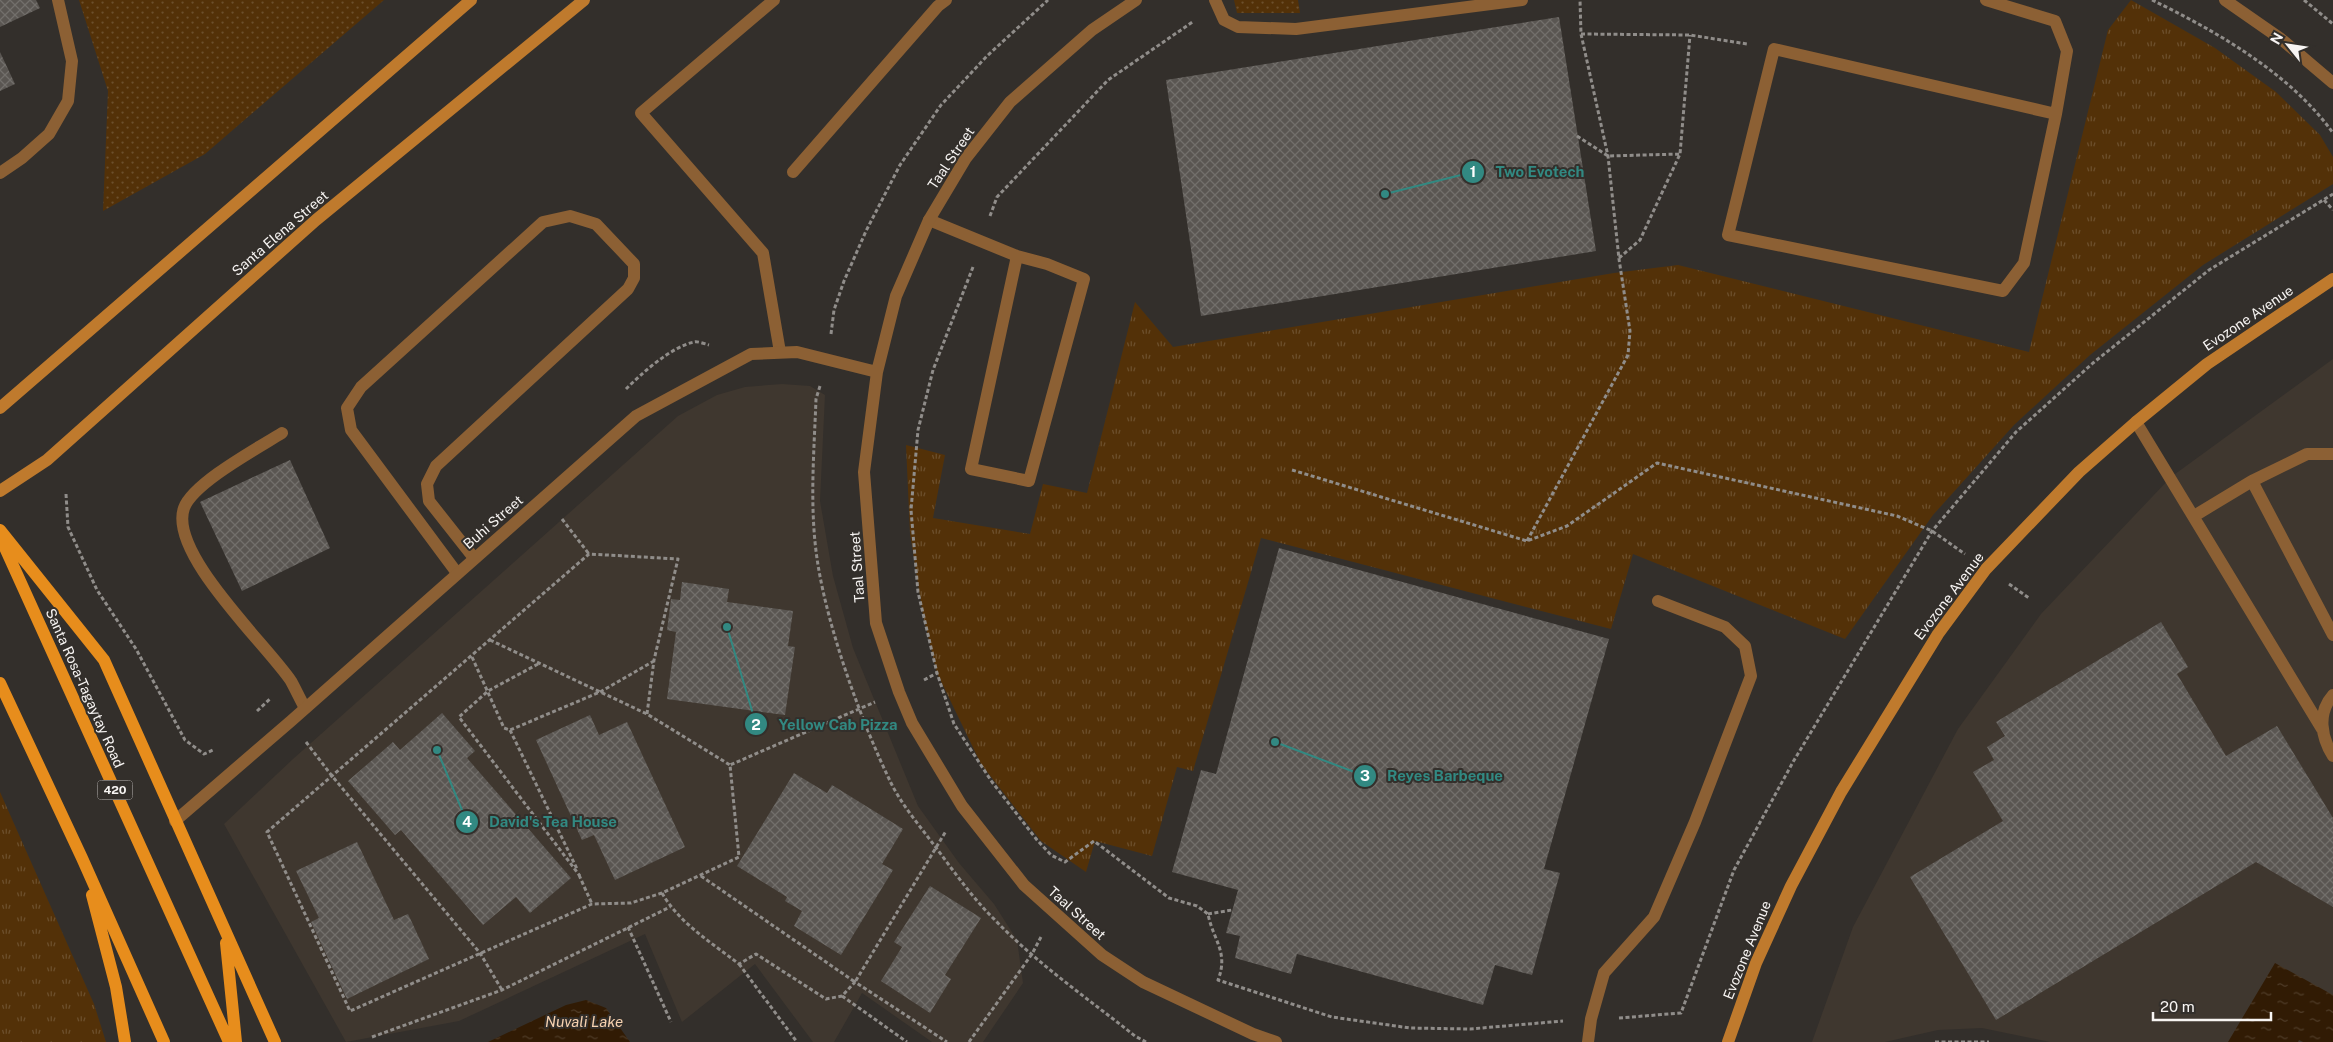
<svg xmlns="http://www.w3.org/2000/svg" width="2333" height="1042" font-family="'Public Sans',sans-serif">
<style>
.built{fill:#3f372f}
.grass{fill:url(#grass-dots)}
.park{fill:url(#park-tufts)}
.water{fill:url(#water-ripples)}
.building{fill:url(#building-cross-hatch)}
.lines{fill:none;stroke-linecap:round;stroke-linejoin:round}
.path{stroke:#908d8a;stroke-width:3;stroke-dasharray:4 2.5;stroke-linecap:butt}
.lane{stroke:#8c6034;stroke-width:12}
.street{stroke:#8c6034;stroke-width:12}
.secondary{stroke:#bf7a2d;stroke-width:12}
.primary{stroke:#e78d1c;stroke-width:12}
.labels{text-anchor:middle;stroke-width:4;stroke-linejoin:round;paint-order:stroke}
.shield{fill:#332f2b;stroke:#bcb9b6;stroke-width:1}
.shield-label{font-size:12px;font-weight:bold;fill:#f7f4f2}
.street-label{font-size:14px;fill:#f7f4f2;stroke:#332f2b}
.water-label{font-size:15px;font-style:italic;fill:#f7d2b0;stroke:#332f2b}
.leader{fill:none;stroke:#328982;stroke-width:2}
.callout-dot{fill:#328982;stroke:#332f2b;stroke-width:2}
.mark-label{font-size:15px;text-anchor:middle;font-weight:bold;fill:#fff}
.callout-label{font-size:15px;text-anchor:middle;font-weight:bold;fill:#328982;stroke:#332f2b;stroke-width:4;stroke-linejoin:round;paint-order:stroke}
</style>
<defs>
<pattern id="grass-dots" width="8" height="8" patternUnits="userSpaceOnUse" patternTransform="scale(1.25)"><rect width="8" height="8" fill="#533108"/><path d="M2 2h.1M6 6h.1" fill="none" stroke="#6c4f2c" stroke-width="1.8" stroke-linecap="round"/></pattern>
<pattern id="park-tufts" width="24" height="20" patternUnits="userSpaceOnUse" patternTransform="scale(1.25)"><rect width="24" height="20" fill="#533108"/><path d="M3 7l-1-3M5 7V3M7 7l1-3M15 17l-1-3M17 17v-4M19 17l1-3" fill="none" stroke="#6c4f2c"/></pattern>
<pattern id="water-ripples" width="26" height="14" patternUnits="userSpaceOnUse" patternTransform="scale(1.25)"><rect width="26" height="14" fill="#311b04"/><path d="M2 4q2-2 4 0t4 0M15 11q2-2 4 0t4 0" fill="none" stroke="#503d29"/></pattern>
<pattern id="building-cross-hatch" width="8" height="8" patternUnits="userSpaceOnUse" patternTransform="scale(1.25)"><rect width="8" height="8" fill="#5a5652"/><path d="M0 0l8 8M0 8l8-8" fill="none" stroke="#726f6b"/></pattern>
</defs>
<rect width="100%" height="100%" fill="#332f2b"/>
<path class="built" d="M2333 359V1042H2050L1982 1028 1938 1030 1885 1042H1812L1853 927 1958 729 2041 614 2171 477Z
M782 384 810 386 825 395 820 501 833 576 853 648 918 806 959 863 994 904 1017 940 1023 983 983 1042H932L862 993 834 1042H813L755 964 682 1022 645 934 459 1021 346 1042 224 824 293 759 678 416 717 395 745 387Z"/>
<path class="grass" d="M79 0H384L205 154 103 211 108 91Z
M1234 0H1298L1300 13H1237Z"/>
<path class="park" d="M2131 0 2215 48 2276 92 2320 135 2333 157V184L2203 265 2090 355 2014 425 1933 515 1845 639 1633 554 1611 629 1261 538 1193 771 1177 767 1152 856 1095 841 1086 872 1041 841 981 764 937 673 923 615 910 533 906 445 945 455 933 518 1030 534 1043 484 1087 493 1135 302 1173 347 1614 273 1678 265 2029 352 2108 30Z
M0 792 94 1004 106 1042H0Z"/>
<path class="water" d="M2275 963 2333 995V1042H2303L2299 1040 2298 1042H2228Z
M586 1000 606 1008 630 1042H488L566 1005Z"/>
<path class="building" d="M0 0H36L40 8 0 27Z
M1559 17 1596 251 1201 316 1166 80Z
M0 52 15 84 0 91Z
M290 460 330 548 242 591 200 502Z
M1279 548 1609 639 1544 869 1560 873 1532 975 1495 965 1483 1005 1297 954 1291 974 1235 958 1240 936 1226 933 1238 890 1172 872 1201 770 1216 774Z
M682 582 729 589 727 602 793 611 788 646 795 647 785 715 667 699 676 632 667 630 671 599 680 600Z
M2161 622 2188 667 2177 674 2226 756 2277 726 2333 818V907L2256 862 1996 1020 1910 877 2003 821 1973 772 1994 760 1987 747 2005 736 1996 722Z
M442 713 475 751 467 758 571 878 530 913 516 897 483 925 401 830 395 835 348 781 393 742 400 750Z
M590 715 599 735 627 722 685 847 615 880 594 835 582 840 536 740Z
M794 773 827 793 832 785 903 829 882 864 893 870 841 955 794 926 802 911 785 901 787 897 737 866Z
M357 842 394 920 408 914 429 959 347 999 311 922 319 918 296 871Z
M930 886 981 918 945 975 951 979 930 1013 881 981 902 947 894 942Z"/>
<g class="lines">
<path class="path" d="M2152 0C2216 31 2291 74 2333 133
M2304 0 2333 24
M1581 34 1690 35 1747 44
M1577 136 1608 156 1680 154
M2324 200 2333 210
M990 216 997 197 1108 80 1194 21
M1619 258 1640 240 1680 154 1690 35
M973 267 933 370 918 430 911 510 918 592 937 673 954 724 992 782 1037 840 1051 855 1065 862 1094 841 1169 898 1197 906 1208 914C1213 940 1229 952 1218 980L1332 1017 1410 1028 1470 1029 1563 1021
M831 334 834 310 844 281 866 231 900 165 941 105 987 56 1048 0
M820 386 816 399C814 454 809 510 818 565 829 632 861 721 891 783 902 805 919 825 934 845 953 870 970 895 993 918 1035 962 1087 998 1135 1036L1146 1042
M626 389C642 373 671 347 694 342 698 341 705 344 709 345
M1292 470 1527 541 1567 526 1657 463 1897 516 1932 531 1965 554
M66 494 68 527 97 590 136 649 185 740 204 754 213 750
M562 519 589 554
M1527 541 1628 355 1630 331 1619 259 1608 156 1581 34 1580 0
M2009 584 2029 598
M490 640 647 714 730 765
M472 657 504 728 510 730 600 692 654 661
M538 664 488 691 459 717 580 876
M924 680 937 673
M257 711 271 698
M647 714 654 660 678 559 589 554 267 832 350 1011 592 904 631 903 662 893 739 857 730 765 875 702
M510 730 577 869
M306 742 332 776 480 953 502 990
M579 875 592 904
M701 876 855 982 946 831
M662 893C679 923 712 943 739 964L756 954 826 999 842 996 855 982 947 1042
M1208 914 1232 910
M628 927 671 1022
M739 964 797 1042
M842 996 907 1042
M1619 1018 1681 1013 1734 870 1793 762 1932 531 2016 432 2093 363 2209 270 2333 194
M372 1037 502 990 670 907
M969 1042 1032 954 1042 935
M1935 1042H1989"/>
<path class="lane" d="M774 0 641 113 763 253 780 352
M1215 0 1224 20 1238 27 1296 29 1522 0
M1986 0 2055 21 2067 51 2056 114 2024 263 2003 291 1728 235 1774 49 2056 114
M793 172 938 6 946 0
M0 173 22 158 49 134 68 101 72 61 58 0
M929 220 1017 256 1047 264 1084 279 1029 481 971 469 1017 256
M2136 422 2322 729
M282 433C258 448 193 483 184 508 168 553 267 645 291 681 296 690 300 699 305 708
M2252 481 2307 454H2333
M2194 516 2252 481 2333 635
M457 573 351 430 347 408 361 387 543 222 570 216 596 224 634 264V278L628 289 436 466 427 484 429 501 474 558
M2333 695C2317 713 2321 737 2333 756
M1588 1042 1591 1019 1604 973 1654 917 1695 822 1751 676 1745 646 1725 627 1658 601"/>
<path class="street" d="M1136 0 1092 30 1010 102 966 158 929 220 896 296 877 372 864 472 876 623 899 692 912 723 962 806 1024 885 1102 955 1143 982 1253 1034 1276 1042
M2225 0 2281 39 2333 83
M175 821 291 721 636 416 751 354 797 352 877 372"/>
<path class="secondary" d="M0 408 471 0
M0 491 47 460 316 220 584 0
M1728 1042 1756 963 1791 886 1841 792 1938 634 1986 569 2079 472 2136 422 2207 364 2333 279"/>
<path class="primary" d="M0 530 104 660 275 1042
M1 539 229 1042
M0 683 82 858 164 1042
M92 895 116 987 125 1042
M226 943 236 1042"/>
</g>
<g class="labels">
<rect class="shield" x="97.5" y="780.5" width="35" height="19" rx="4"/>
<g class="shield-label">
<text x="115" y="794">420</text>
</g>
<g class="street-label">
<text transform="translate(951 158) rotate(-56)" y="5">Taal Street</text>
<text transform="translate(280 233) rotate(-41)" y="5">Santa Elena Street</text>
<text transform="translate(2248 318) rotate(-34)" y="5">Evozone Avenue</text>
<text transform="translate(493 522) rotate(-41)" y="5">Buhi Street</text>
<text transform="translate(857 567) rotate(-94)" y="5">Taal Street</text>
<text transform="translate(1949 596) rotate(-53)" y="5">Evozone Avenue</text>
<text transform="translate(85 688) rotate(66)" y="5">Santa Rosa-Tagaytay Road</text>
<text transform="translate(1077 913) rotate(42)" y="5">Taal Street</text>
<text transform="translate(1747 950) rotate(-68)" y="5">Evozone Avenue</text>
</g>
<g class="water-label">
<text x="584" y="1027">Nuvali Lake</text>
</g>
</g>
<path class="leader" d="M1385 194L1473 172M727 627L756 724M1275 742L1365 776M437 750L467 822"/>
<g class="callout-dot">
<circle cx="1385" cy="194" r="5"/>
<circle cx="727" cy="627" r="5"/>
<circle cx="1275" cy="742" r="5"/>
<circle cx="437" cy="750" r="5"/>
<circle cx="1473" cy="172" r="12"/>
<circle cx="756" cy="724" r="12"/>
<circle cx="1365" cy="776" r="12"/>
<circle cx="467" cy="822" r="12"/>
</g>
<g class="mark-label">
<text x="1473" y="177">1</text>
<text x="756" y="730">2</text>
<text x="1365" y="781">3</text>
<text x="467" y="827">4</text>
</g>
<g class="callout-label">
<text x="1540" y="177">Two Evotech</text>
<text x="838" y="730">Yellow Cab Pizza</text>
<text x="1445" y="781">Reyes Barbeque</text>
<text x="553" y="827">David's Tea House</text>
</g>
<g transform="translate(2288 45) rotate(300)" stroke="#332f2b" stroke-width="4" paint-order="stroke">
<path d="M0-4L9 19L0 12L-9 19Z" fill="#f7f4f2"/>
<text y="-8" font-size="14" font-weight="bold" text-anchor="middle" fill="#f7f4f2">N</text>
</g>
<path d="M2153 1012v8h118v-8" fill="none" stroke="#f7f4f2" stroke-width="2.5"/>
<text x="2160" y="1012" font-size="15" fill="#f7f4f2" stroke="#332f2b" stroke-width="4" paint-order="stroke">20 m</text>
</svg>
